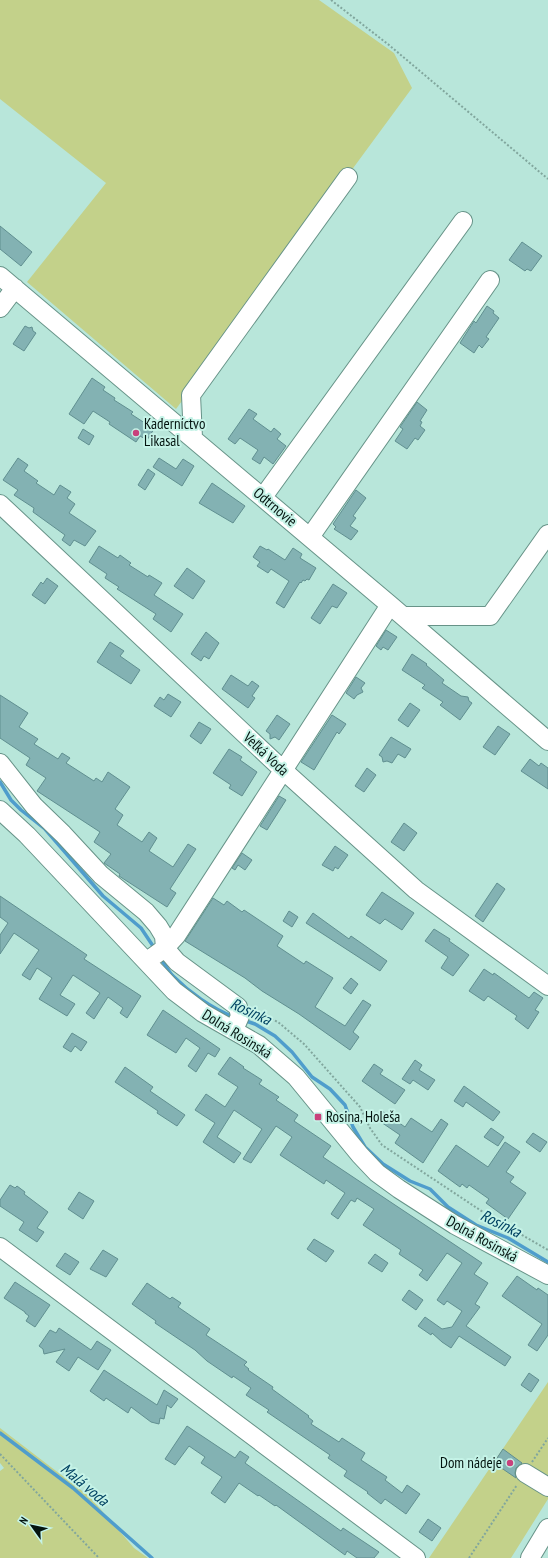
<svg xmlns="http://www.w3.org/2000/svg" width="548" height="1558" font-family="'PT Sans Narrow',sans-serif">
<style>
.green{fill:#c3d18a}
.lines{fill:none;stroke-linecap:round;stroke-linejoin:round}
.stream{stroke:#4f9dcc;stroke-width:3.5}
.building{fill:#83b2b3;stroke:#608f90}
.minor-casing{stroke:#679388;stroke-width:20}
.path{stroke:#81a69d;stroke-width:2;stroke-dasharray:2 2;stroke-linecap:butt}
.minor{stroke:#fff;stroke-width:18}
.poi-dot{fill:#c9417c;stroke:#c5f3e7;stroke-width:1.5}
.labels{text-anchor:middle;stroke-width:4;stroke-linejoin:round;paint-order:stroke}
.poi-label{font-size:15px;fill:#041410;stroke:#c5f3e7;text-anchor:start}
.street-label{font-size:15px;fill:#041410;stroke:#c5f3e7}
.water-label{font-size:16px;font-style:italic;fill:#004262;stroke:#c5f3e7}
</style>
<rect width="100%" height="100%" fill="#b8e6da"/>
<path class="green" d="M0 0H319L394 53 412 88 176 409 27 282 106 183 0 99Z
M548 1382V1499L511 1558H429Z
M0 1428 90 1497 134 1548 148 1558H0V1471L4 1468 0 1463Z"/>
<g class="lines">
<path class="stream" d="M0 782 11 800 21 810 45 829 103 896 141 928 155 949
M160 957C164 963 168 971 173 976 189 992 212 1009 234 1017
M243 1020 255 1024 275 1036 292 1052 312 1077 330 1089 345 1105 353 1127 365 1147 383 1164 410 1181 430 1189 448 1207 476 1225 508 1238 548 1262
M0 1433 73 1488 152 1558"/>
</g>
<path class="building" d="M0 226 32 252 21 266 0 249Z
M522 242 542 256 531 271 527 269 525 271 509 260Z
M487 306 494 311 493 313 499 318 486 337 489 339 482 348 479 345 474 353 460 343 474 321 476 323Z
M25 326 29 328 32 327 33 331 36 333 24 351 13 344Z
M92 378 105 387 103 390 115 398 114 400 133 412 131 414 154 429 147 440 140 436 136 442 109 424 110 422 93 411 84 424 69 414Z
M417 402 427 410 420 421 422 422 420 426 425 430 418 440 415 438 407 449 395 441 403 429 400 427Z
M249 409 257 414 253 419 271 432 274 428 281 434 277 439 286 446 273 464 264 457 260 464 252 459 258 450 240 438 235 444 228 439Z
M83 429 94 436 89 445 78 438Z
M18 458 28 465 24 471 38 481 36 483 54 495 60 485 71 492 67 498 75 504 69 513 96 531 85 546 74 540 70 546 62 540 65 535 33 512 34 508 14 495 18 490 3 480Z
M159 458 176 469 183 459 194 466 182 486 153 467Z
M148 469 155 474 145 490 138 485Z
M212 483 245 506 233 523 199 503Z
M356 490 366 498 353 516 356 518 350 526 358 531 351 540 334 529 336 527 333 524Z
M99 546 118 558 120 555 131 563 129 565 148 577 149 575 162 583 154 595 183 614 171 632 153 619 156 614 117 589 119 587 105 578 107 574 89 562Z
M260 546 267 550 268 549 285 560 293 548 302 554 300 558 316 568 309 580 307 579 305 581 303 580 301 583 300 582 284 608 276 603 289 581 271 569 268 573 257 566 260 562 253 557Z
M187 568 205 581 193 599 174 586Z
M47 578 58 586 45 604 32 595 41 582 43 584Z
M333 584 347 593 337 608 332 606 320 624 311 618Z
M386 630 397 637 388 650 383 647 381 650 376 646Z
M206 632 219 643 209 659 204 656 201 661 191 654Z
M110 642 124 651 120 656 140 670 131 684 97 662Z
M412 654 427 664 426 665 444 680 442 683 461 696 468 697 469 701 472 703 460 720 440 705 443 702 422 688 425 685 402 670Z
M231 675 248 686 252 681 259 686 252 696 255 698 248 708 222 689Z
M356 677 365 683 361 688 363 692 357 695 354 699 346 693Z
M168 694 181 702 171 717 154 706 160 697 164 700Z
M0 695 28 713 19 727 38 739 34 744 58 759 62 753 70 758 66 763 94 781 96 778 102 782 108 772 130 787 115 809 123 815 117 825 142 842 149 832 157 838 149 851 173 867 188 844 196 849 170 889 176 893 167 907 119 876 120 874 104 863 111 854 94 842 100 832 37 791 46 778 26 765 30 758 0 738Z
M410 703 420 710 408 727 398 720Z
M277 715 290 724 279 740 275 737 270 739V734L266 731Z
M332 715 346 724 339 734 337 732 314 770 301 762Z
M199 722 211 729 201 744 190 736Z
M498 726 510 734 495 755 483 747Z
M391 737 411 749 405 758 398 754 392 763 387 761 383 762 382 757 379 755Z
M229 749 242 757 240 760 257 772 242 796 229 788 231 785 213 773Z
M530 759 539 766 541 763 548 768V789L521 771Z
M367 768 376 775 364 792 355 786Z
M279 796 286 800 267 830 260 826Z
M404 823 417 833 404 851 391 842Z
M335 846 348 855 338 869 335 867 333 871 322 865Z
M242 853 252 860 245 870 238 865 235 870 232 868Z
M497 883 505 889 483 922 475 916Z
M382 892 414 913 402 930 385 919 380 924 366 915Z
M0 896 87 955 84 959 141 996 127 1018 120 1013 123 1008 108 997 94 1019 86 1013 100 993 73 975 60 995 75 1004 67 1016 39 999 52 978 37 968 30 980 22 975 39 950 14 933 0 954V935L8 923 0 917Z
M213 898 224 905 227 901 242 912 244 910 283 936 277 946 304 964 306 961 333 978 315 1007 345 1026 363 1000 371 1005 353 1032 359 1037 350 1050 299 1014 262 991 245 978 185 941Z
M289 911 298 917 292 927 283 921Z
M313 913 349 939 351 936 387 961 380 971 306 923Z
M434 929 450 939 449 941 469 955 453 976 441 968 448 957 425 941Z
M484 969 493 975 494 973 529 998 534 992 543 998 535 1010 539 1012 528 1029 515 1019 517 1016 488 996 484 1001 469 991Z
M351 978 358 984 351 994 343 988Z
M163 1010 220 1049 215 1057 208 1053 196 1072 188 1066 200 1048 186 1038 176 1053 147 1035Z
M72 1033 87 1042 81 1051 75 1046 71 1052 63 1047Z
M230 1057 244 1067 243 1068 262 1080 259 1084 279 1097 276 1100 298 1115 294 1121 331 1146 323 1157 482 1263 474 1274 488 1283 475 1304 480 1307 466 1326 511 1357 505 1366 459 1336 451 1348 442 1342 432 1333 431 1335 418 1326 425 1317 442 1329 452 1327 462 1311 447 1301 444 1305 437 1300 462 1263 447 1253 427 1281 419 1275 423 1270 399 1254 401 1250 363 1225 374 1209 357 1198 355 1202 351 1200 338 1219 331 1214 345 1193 326 1180 324 1184 280 1155 292 1137 276 1126 251 1163 243 1159 262 1129 234 1110 217 1137 241 1153 234 1163 203 1142 215 1123 195 1110 206 1094 225 1107 238 1087 218 1074Z
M415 1060 422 1065 419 1070 435 1080 428 1090 413 1080 410 1084 402 1079Z
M374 1064 383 1070 380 1074 405 1090 395 1104 362 1081Z
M125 1067 153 1087 150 1091 185 1115 177 1126 157 1113 158 1111 115 1082Z
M464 1086 500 1112 493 1121 466 1102 463 1107 454 1101Z
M381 1110 405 1127 411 1118 432 1132 441 1119 448 1124 423 1163 395 1143 400 1135 375 1118Z
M491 1128 504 1137 498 1146 484 1137Z
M533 1133 547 1142 540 1152 526 1142Z
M505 1142 520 1152 506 1172 514 1177 510 1182 526 1193 508 1219 486 1203 489 1199 469 1185 467 1188 462 1184 460 1187 438 1171 456 1145 488 1167Z
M10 1185 15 1188 17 1186 25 1192 24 1194 48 1212 37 1228 44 1232 37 1242 19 1230 24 1222 0 1206V1200Z
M79 1192 94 1201 83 1219 68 1209Z
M314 1239 334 1251 326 1262 307 1249Z
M103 1250 118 1259 106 1277 90 1269Z
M65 1253 79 1262 70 1275 56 1266Z
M375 1254 388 1263 382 1272 368 1263Z
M517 1276 537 1290 538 1288 548 1295V1335L537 1351 528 1345 542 1324 502 1296Z
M15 1282 50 1305 35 1327 26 1321 29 1316 25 1313V1312L4 1298Z
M147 1283 170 1299 172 1297 181 1303 178 1307 210 1329 206 1335 247 1362 244 1365 249 1369 248 1370 273 1387 272 1389 309 1416 308 1417 313 1421 311 1424 339 1442 342 1438 365 1453 361 1460 387 1477 385 1480 402 1493 407 1485 420 1494 406 1514 385 1499 381 1504 367 1493 368 1492 344 1476 347 1471 328 1458 330 1455 267 1412 269 1410 246 1395 251 1388 233 1376 232 1378 207 1361 195 1350 155 1323 156 1321 132 1304Z
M409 1290 423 1300 416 1310 402 1300Z
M59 1328 91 1350 97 1341 111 1350 98 1370 78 1357 69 1371 56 1362 65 1349 44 1354 43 1349 39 1346 50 1330 56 1333Z
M104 1370 157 1405 164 1390 178 1399 171 1408 167 1405 164 1419 160 1418 159 1424 151 1422 131 1407 128 1413 106 1398 104 1401 90 1391Z
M529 1373 539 1380 531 1392 521 1385Z
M187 1426 235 1458 240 1451 249 1457 245 1463 341 1531 343 1528 379 1552 374 1558H357L347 1551 345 1555 276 1505 275 1506 259 1495 258 1496 239 1483 225 1503 211 1493 222 1477 201 1463 205 1457 189 1446 175 1465 165 1459Z
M503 1449 522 1463 516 1468 515 1473 516 1478 500 1467 501 1465 495 1461Z
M428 1519 441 1528 432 1541 419 1532Z"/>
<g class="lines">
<g class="minor-casing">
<path id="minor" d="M0 276 390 605 548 741
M0 308 15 288
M193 438 191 395 348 177
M263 497 463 221
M0 504 283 770 416 890 548 986
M310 537 490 280
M404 616H490L548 534
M0 763 34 806 63 834 101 875 146 912 158 926 164 936 165 948 177 962 238 1007 240 1016 234 1030
M0 810 27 835 174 991 203 1013 259 1045 296 1077 360 1155 377 1173 399 1189 455 1225 548 1275
M147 961 165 948 176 936 390 605
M0 1247 416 1558
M525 1473 548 1487
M530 1558 548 1528"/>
</g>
<path class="path" d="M331 0 389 45 548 179
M253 1011 278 1022 304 1044 360 1107 370 1128 382 1145 489 1216 548 1250
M0 1454 99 1558
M532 1462 548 1438
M469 1558 517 1485"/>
<use href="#minor" class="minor"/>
</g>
<g class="poi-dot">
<circle cx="136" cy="433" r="4"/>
<rect x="314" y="1113" width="8" height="8" rx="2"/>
<circle cx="510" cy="1463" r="4"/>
</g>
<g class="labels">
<g class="poi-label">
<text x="144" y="429">Kaderníctvo<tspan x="144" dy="17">Likasal</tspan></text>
<text x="326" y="1122">Rosina, Holeša</text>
<text x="502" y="1468" text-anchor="end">Dom nádeje</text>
</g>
<g class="street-label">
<text transform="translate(275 507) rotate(40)" y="5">Odtrnovie</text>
<text transform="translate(266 754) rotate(43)" y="5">Veľká Voda</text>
<text transform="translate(237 1034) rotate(32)" y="5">Dolná Rosinská</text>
<text transform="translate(482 1239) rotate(29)" y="5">Dolná Rosinská</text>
</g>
<g class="water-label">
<text transform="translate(251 1011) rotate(25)" y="6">Rosinka</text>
<text transform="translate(501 1223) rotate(26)" y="6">Rosinka</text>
<text transform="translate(85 1484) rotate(40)" y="6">Malá voda</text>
</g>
</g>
<g transform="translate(32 1526) rotate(303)" stroke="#c5f3e7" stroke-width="3" paint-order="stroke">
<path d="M0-3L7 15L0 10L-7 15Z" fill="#041410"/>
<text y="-6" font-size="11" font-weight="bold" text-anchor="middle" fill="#041410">N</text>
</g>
</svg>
